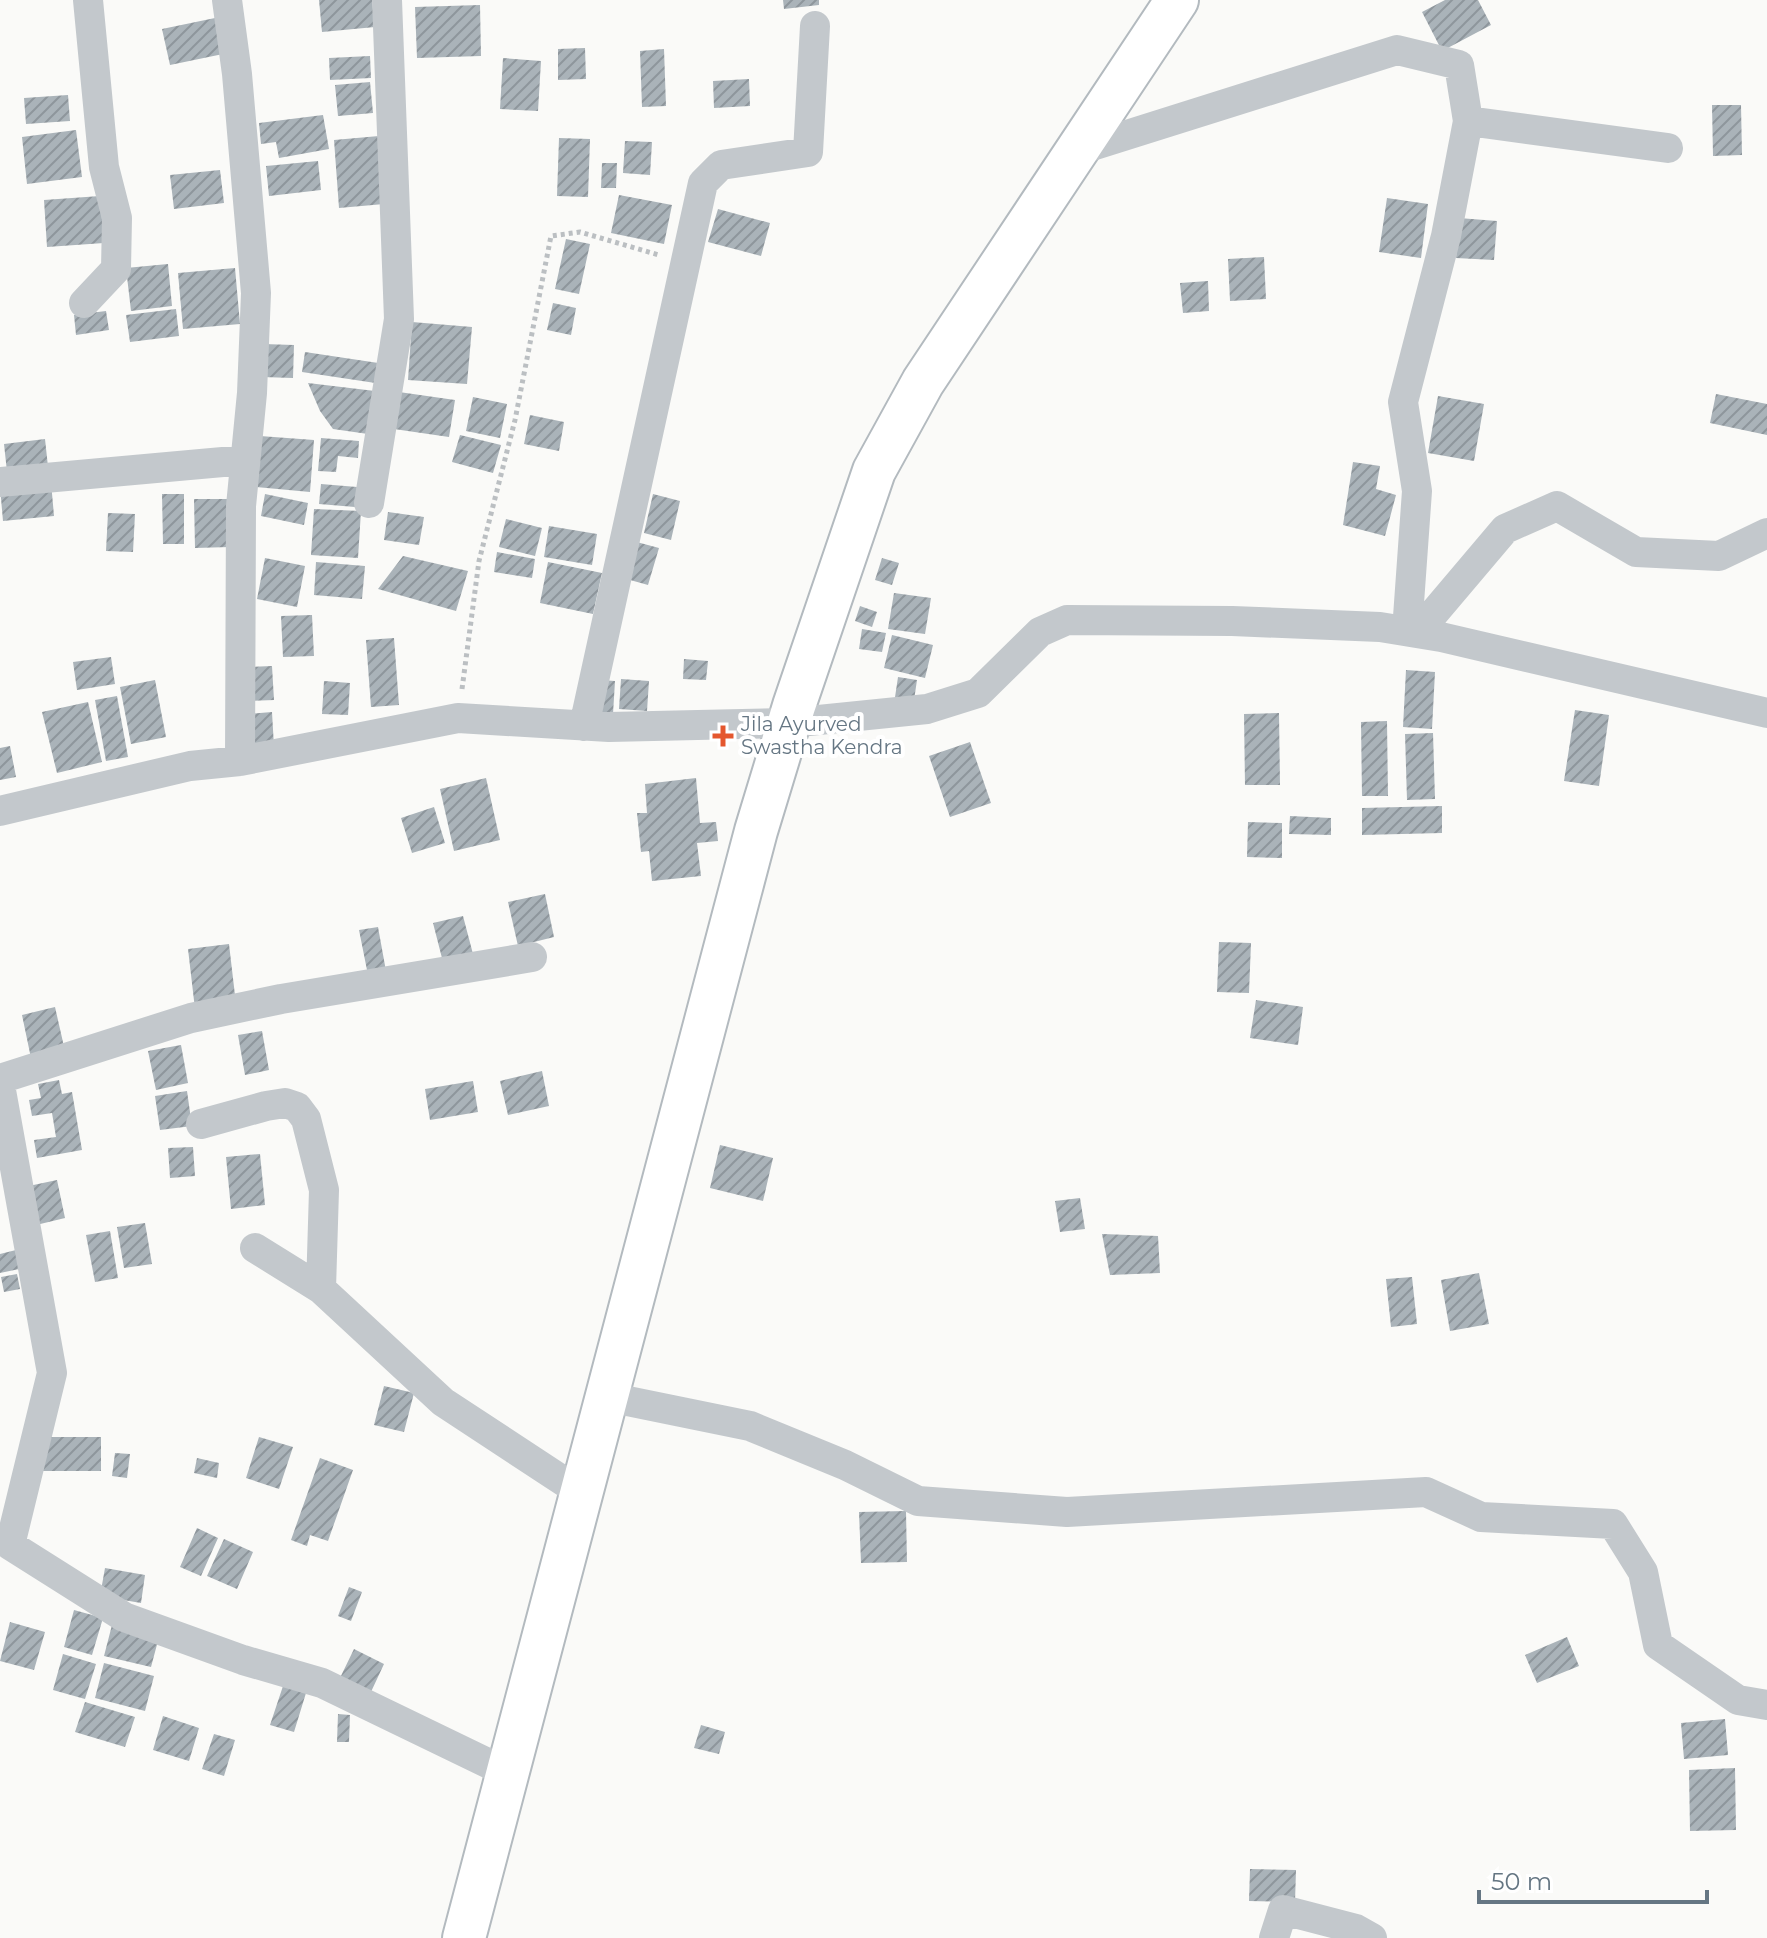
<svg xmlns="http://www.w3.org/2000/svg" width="1767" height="1938" font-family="Montserrat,sans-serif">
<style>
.building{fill:url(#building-hatch)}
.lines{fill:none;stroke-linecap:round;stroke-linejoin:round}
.secondary-casing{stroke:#b3babf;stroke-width:46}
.path{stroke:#bbbfc2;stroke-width:5;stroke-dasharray:4 4;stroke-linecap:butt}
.street{stroke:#c3c8cc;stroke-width:30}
.secondary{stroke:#fff;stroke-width:42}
.poi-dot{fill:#e4572e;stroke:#fff;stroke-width:3}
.labels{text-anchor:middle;stroke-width:8;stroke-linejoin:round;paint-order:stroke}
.poi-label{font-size:20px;fill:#657683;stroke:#fff;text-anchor:start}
</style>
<defs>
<pattern id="building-hatch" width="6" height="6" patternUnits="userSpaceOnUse" patternTransform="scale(2)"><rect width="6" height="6" fill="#aab3b9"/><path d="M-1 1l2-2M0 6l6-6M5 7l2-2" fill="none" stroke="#8e969c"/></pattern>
</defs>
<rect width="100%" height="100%" fill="#fafaf8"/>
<path class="building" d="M319 0H372L375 27 322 32Z
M783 0H819V5L784 9Z
M1445 0H1478L1491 25 1442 51 1422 12Z
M480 5 481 56 417 58 415 7Z
M215 18 223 54 170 65 162 29Z
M585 48 586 79 558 80V49Z
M664 49 666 106 642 107 640 51Z
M370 56 371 78 330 80 329 58Z
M503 58 541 61 538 111 500 109Z
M749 79 750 106 714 108 713 81Z
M370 82 373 113 338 116 335 85Z
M68 95 70 121 26 124 24 98Z
M1712 105H1741L1742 155 1713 156Z
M323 115 329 149 279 158 276 142 261 144 259 123Z
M76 130 82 177 27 184 22 137Z
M379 136 384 204 339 208 334 140Z
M559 138 590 139 588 197 557 196Z
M625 141 652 142 650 175 623 173Z
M318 161 321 190 269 196 266 166Z
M602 163H617L616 188H601Z
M220 170 224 203 174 209 170 175Z
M619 195 672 205 664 244 611 233Z
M100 196 104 243 47 247 44 200Z
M1387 198 1428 204 1421 258 1379 252Z
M718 209 770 223 761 256 708 242Z
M1459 218 1497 221 1494 260 1456 258Z
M566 239 590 244 579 294 555 289Z
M1264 257 1266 299 1230 301 1228 259Z
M168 264 172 306 131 311 126 268Z
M235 268 240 324 183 329 178 273Z
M1208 281 1209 311 1183 313 1180 283Z
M553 303 576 308 571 335 547 330Z
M176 309 179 336 130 342 126 315Z
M106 311 109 330 76 335 74 315Z
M412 322 472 327 467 384 408 380Z
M263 344 294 345 293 378 262 377Z
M305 352 385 364 382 384 302 372Z
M308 383 375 391 368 434 333 429 320 411Z
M399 392 455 400 449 437 394 429Z
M1716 394 1767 404V435L1710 423Z
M1438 396 1484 404 1474 461 1428 453Z
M473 397 507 404 500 438 466 431Z
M530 415 564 422 559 451 524 444Z
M460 435 501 445 493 473 452 462Z
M260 436 314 440 310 492 256 487Z
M321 438 359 441 358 458 338 456 336 472 318 471Z
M45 439 49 476 8 481 4 444Z
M1353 462 1380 466 1376 489 1396 495 1385 536 1343 525Z
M51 482 54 516 3 521 0 487Z
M321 484 357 487 355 507 319 504Z
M162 494H184V544H163Z
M265 494 308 503 304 525 261 516Z
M653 494 680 501 671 540 644 533Z
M194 499H229L230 547 195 548Z
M314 509 361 511 358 558 311 555Z
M388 512 424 517 419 545 384 540Z
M108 513 135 514 133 552 106 551Z
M506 519 542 528 535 556 499 547Z
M549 526 597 534 592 565 544 557Z
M633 541 659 548 648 585 623 578Z
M497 552 535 559 532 578 494 572Z
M403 556 468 571 456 611 378 589Z
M265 558 305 566 297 607 257 599Z
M882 558 899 563 892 585 875 580Z
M316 562 365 566 362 599 314 595Z
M548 562 602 573 593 614 540 603Z
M894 593 931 598 925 634 888 629Z
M860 606 877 612 872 627 855 621Z
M312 615 314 656 283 657 281 616Z
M862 629 886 633 882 652 859 649Z
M892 635 933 645 925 678 884 668Z
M394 638 399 705 371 707 366 640Z
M111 657 115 684 77 690 73 662Z
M684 659 708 661 706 680 683 679Z
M272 666 274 700 249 701 248 667Z
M1406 670 1435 672 1432 729 1403 727Z
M898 677 917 680 913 707 894 704Z
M621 679 649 681 647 711 619 709Z
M155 680 166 737 131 744 120 687Z
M601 680 615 681 613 714 599 713Z
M324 681 350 683 348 715 322 714Z
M117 696 128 757 106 761 95 700Z
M88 702 102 762 57 773 42 712Z
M1575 710 1609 715 1599 786 1564 781Z
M272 712 274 747 251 748 249 714Z
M1279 713 1280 785H1245L1244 714Z
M1387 721 1388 796H1362L1361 722Z
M1433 733 1435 799 1407 800 1405 734Z
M970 742 991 803 950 817 929 756Z
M10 746 16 777 0 780V748Z
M486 778 500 840 454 851 440 789Z
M696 778 700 823 716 822 718 841 697 843 701 876 652 881 649 851 641 852 637 813H647L645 784Z
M1442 806V833L1362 835V808Z
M434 807 445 843 412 853 401 818Z
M1290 816 1331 818V835L1289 834Z
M1248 822 1282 823V858L1247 857Z
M545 894 554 937 518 946 508 902Z
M463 916 473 954 443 962 433 923Z
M378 927 386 971 368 975 359 930Z
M1219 942 1251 943 1249 993 1217 992Z
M229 944 236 1004 195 1009 188 949Z
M1256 1000 1303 1007 1298 1045 1250 1038Z
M55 1007 65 1051 31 1058 22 1015Z
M262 1031 269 1070 245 1075 238 1035Z
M181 1045 188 1083 156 1090 148 1051Z
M542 1071 549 1106 508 1115 500 1081Z
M59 1080 62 1094 72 1092 82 1150 37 1158 34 1140 56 1137 52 1113 32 1116 29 1100 41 1098 38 1084Z
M473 1081 478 1112 430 1120 425 1089Z
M187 1091 192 1126 160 1130 155 1096Z
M720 1145 773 1158 763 1201 710 1188Z
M193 1147 195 1176 170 1178 168 1148Z
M260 1154 265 1205 231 1209 226 1157Z
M57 1180 65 1218 32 1226 24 1187Z
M1080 1198 1085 1229 1060 1232 1055 1201Z
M145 1223 152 1264 124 1268 117 1227Z
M110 1231 118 1278 95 1282 86 1235Z
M1102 1234 1158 1236 1160 1273 1110 1275Z
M20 1249 24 1268 0 1273V1254Z
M1479 1273 1489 1324 1450 1331 1441 1280Z
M17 1274 20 1289 4 1292 1 1277Z
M1412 1277 1417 1324 1391 1327 1386 1279Z
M384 1386 414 1393 404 1432 374 1425Z
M42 1437H101V1471H42Z
M259 1437 293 1447 279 1489 246 1478Z
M115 1453 130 1454 127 1478 112 1476Z
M197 1458 219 1463 217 1478 194 1473Z
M320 1458 353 1470 328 1541 310 1535 307 1546 291 1540Z
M906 1511 907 1562 861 1563 859 1512Z
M197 1528 218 1538 201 1576 180 1567Z
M224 1539 253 1552 237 1589 207 1576Z
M105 1568 145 1575 141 1603 100 1596Z
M349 1587 362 1592 351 1621 338 1616Z
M74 1610 103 1618 92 1655 64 1647Z
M10 1622 45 1632 34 1670 0 1661Z
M112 1625 159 1637 151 1667 104 1656Z
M1567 1637 1579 1666 1537 1683 1525 1655Z
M354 1649 384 1664 370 1694 339 1680Z
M63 1654 96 1664 85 1699 53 1690Z
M104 1663 154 1676 145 1711 95 1698Z
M283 1686 306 1693 294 1732 270 1725Z
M85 1702 135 1717 125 1747 75 1732Z
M338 1714 350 1715 349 1742H337Z
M163 1716 199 1728 189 1761 153 1750Z
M1725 1719 1728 1755 1684 1759 1681 1723Z
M701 1725 725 1732 719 1754 694 1748Z
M214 1734 235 1740 224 1776 202 1769Z
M1735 1768 1736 1830 1690 1831 1689 1770Z
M1250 1869 1296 1870 1295 1902 1249 1901Z"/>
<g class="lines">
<g class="secondary-casing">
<path id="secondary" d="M464 1938 756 831 794 706 874 471 923 382 1177 0"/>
</g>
<path class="path" d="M462 689 479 561 515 420 551 236 580 232 659 255"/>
<path class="street" d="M227 0 237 74 256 293 252 393 241 506 240 761
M1468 121 1668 148
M1076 151 1397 50 1459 65 1468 121 1446 236 1403 402 1417 491 1407 631
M84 303 116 269 117 218 104 167 88 0
M0 482 245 460
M369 503 399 319 387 0
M1417 633 1505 529 1557 506 1636 552 1719 556 1767 533
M584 726 703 183 721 165 808 152 815 26
M0 811 190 766 240 761 458 718 609 727 789 723 927 709 978 693 1040 632 1067 620 1232 621 1380 627 1441 637 1767 713
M0 1079 191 1018 281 999 532 957
M0 1085 52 1373 10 1545 124 1617 243 1660 322 1683 508 1773
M201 1124 266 1106 285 1103 297 1107 306 1119 324 1190 321 1289
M255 1248 321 1289 443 1402 583 1494
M608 1397 750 1426 845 1465 918 1501 1067 1512 1426 1492 1481 1517 1613 1524 1643 1572 1658 1645 1738 1700 1767 1705
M1274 1938 1283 1910 1356 1929 1372 1938"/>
<use href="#secondary" class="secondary"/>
</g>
<path class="poi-dot" d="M719 724h8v8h8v8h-8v8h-8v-8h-8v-8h8z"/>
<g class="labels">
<g class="poi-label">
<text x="741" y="731">Jila Ayurved<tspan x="741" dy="23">Swastha Kendra</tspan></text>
</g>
</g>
<path d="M1479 1890v12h228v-12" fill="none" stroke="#657683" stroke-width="4"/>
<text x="1491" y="1890" font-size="24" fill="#657683" stroke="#ffffff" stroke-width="6" paint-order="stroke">50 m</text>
</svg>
